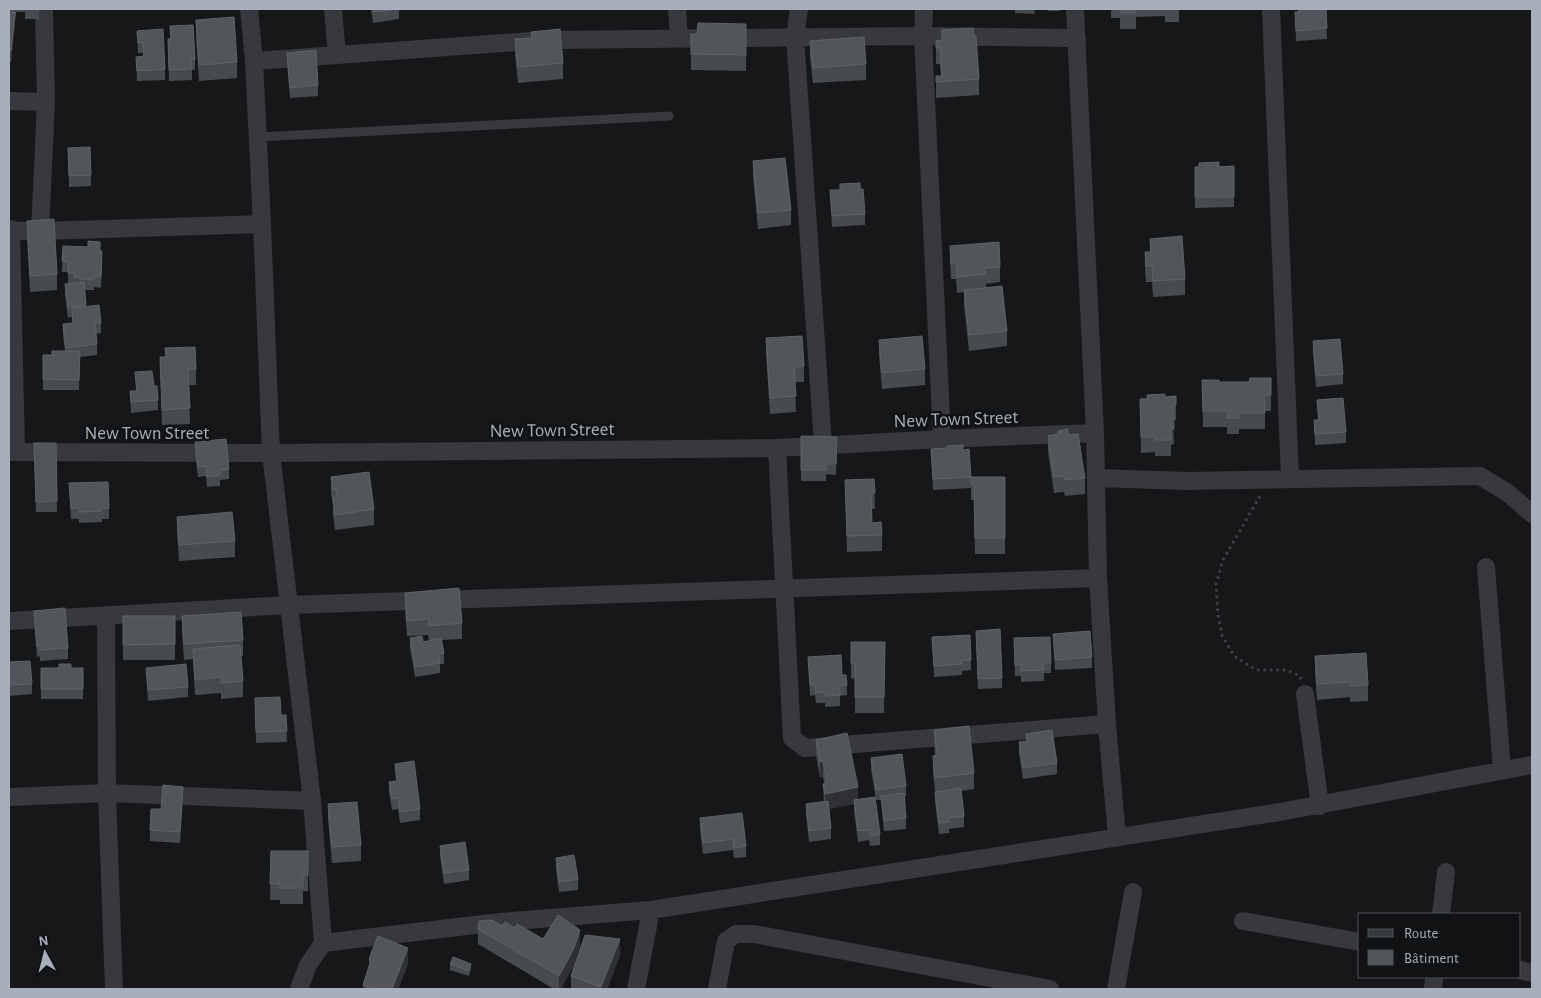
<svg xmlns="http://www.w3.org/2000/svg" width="1541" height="998" font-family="'Alegreya Sans',sans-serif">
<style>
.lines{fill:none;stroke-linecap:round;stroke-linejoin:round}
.path{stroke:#3d4045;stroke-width:3;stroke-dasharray:2.5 4;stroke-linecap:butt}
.service{stroke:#37393e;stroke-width:9}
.minor{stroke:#37393e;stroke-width:18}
.wall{fill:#474a4e}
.shaded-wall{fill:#2f3134}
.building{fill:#52555a;stroke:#5f6369}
.labels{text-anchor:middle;stroke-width:5;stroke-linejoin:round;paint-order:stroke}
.street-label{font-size:19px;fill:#a7afba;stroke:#111214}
</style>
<rect width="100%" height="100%" fill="#161719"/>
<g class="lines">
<path class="path" d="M1260 496 1223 560 1216 584 1218 615 1222 635 1234 656 1256 670H1286L1300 676 1301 679"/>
<path class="service" d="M258 137 669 116"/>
<path class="minor" d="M249 9 254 61 262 224 271 453 312 801 323 943 308 965 299 989
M333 9 337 55
M677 9 679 38
M799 9 795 37 823 445
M924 9 923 36 942 439
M1075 9 1095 433 1098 578 1107 724 1117 837
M1271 9 1290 478
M254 61 545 40 923 36 1077 38
M9 101 46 102
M9 229 19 231H40L262 224
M11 229 16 452
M40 231 46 102 44 9
M777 448 792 738 805 748 1107 724
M9 452 271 453 777 448 942 439 1095 433
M1096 478 1187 481 1480 476 1508 493 1532 514
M1486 567 1502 770
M106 615 107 793 114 989
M9 621 289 605 1098 578
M1305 694 1320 806
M9 797 107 793 312 801
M1441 914 1446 872
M1243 921 1360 942
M323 943 500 922 651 910 1280 812 1532 765
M1520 970 1532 973
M636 989 651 910
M717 989 726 941 736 934H754L1050 989
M1116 989 1133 892
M1433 989 1434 977"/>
</g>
<path class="wall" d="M9 9H39V19H25V12H16L15 23 11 62H9Z
M371 9H399V19L373 23Z
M1015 9H1035L1034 14 1015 13Z
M1048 9H1060V11H1048Z
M1111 9H1179V22H1165V16L1136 17V29H1120V18H1111Z
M1298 9H1326L1327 39 1296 41 1295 12H1298Z
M196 20 237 62V78L199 81 196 36Z
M746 24V71L691 70V34H697Z
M170 26 195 59V70H192V80L169 81 168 39H171Z
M942 30 979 79V95L936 98V76H941L940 64H936V41L942 40Z
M137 31 165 69V80L137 81 136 57 143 56V53H138Z
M531 32 563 63V79L518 83 515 55V39L531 38Z
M810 41 866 64V80L813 83 810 57Z
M287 53 318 85V96L290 98 287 63Z
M68 148 91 175V186L69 187Z
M753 161 791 210V225L758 229 753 177Z
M1234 166V207L1195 208V167Z
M860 189 865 214V225L832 227 830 190Z
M27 221 57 274V290L30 292 27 237Z
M1150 239 1185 279V295L1153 297 1152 282H1146L1145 268V252H1150Z
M63 246 100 251 102 262 101 288 94 287V290H84L86 307 101 323V333L96 334 97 344V355L80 357 79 390H43V379L52 355 65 351 63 335V324L72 323V317L68 318 65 295V284H68V272H62Z
M950 246 1000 267V282L986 284V287L1007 331V346L969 351 964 305V292L957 293 956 279H951L950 262Z
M766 338 804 366V382H795L796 412 770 414 766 354Z
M879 340 925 369V385L882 389 879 356Z
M1313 341 1343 374V384L1316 387 1313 352Z
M165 348 196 369V385H189L190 424 162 425 160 357H165Z
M135 372 154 386 158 400V410L131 413 130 391H136Z
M1271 378V411H1265V429H1239V434H1227V427H1203L1202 380 1219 382H1249Z
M1176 396V420L1173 421 1174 444 1171 445V456H1155V452L1141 453 1140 399Z
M1317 400 1346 432V443L1315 445 1314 420H1318Z
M1058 431 1068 435 1085 478V494L1065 496 1064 492 1054 493 1048 452V436L1058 434Z
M801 436 837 437 836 475 826 474V481H801Z
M195 442 229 469V479L220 480V486L207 487 206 476 198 477 195 453Z
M34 443H56L57 512H36Z
M931 449 963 450 971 477H1005V554H975L974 500H971V488L933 490Z
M331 477 374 509V525L335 530 333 514V506L331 493Z
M874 479 875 509H871L872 523 882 535V551L847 552 845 480Z
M69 483 109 508V519H102V522L79 523V519H71Z
M177 517 235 541V557L179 561 177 532Z
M405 593 462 623V639L442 640 444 653V664H440V673L415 677 410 648V638L423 642 429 641 428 635 407 636 405 609Z
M34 611 68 648V659L40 661V656L37 657 34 621Z
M123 616H175V660H123Z
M182 616 243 640V656H241L243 681V697L221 699V693L195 695 193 659 184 660 182 631Z
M976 631 1002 678V688L978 689Z
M1053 634 1092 657V668L1055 670Z
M932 637 971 660V670L962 671V675L934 677Z
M1014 638 1051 663V673H1044V681L1021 682V676H1015Z
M851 642H885L884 713H855V679L851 678Z
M1315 656 1368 685V701L1350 702V697L1317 700 1315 672Z
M808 657 842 675 847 685V695L840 696V706L825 707V703H816L815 695 810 696Z
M9 662 32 684V694L9 696Z
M41 668H83V699H41Z
M146 668 188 687V697L148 701Z
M255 698 281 715H286L287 742 256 743Z
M934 730 974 773V789L961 791 964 816V827L949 829V833L939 834 935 802V791L933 772V756H935Z
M1026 734 1057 763V774L1023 779 1019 753V742L1026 741Z
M816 740 858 799 880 834V845L870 846 869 840 858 842 854 811V804L829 809 831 828V839L809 842 806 815V804L824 802 823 784 824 783 823 777 820 778 816 755Z
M871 758 906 786V796L904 797 906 818V829L884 831 881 800H876L871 769Z
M395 764 420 809V820L400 823 398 809 392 810 389 793V782L396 781Z
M183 797 180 843 150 841V830L161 809Z
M328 804 361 845V861L332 863 328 820Z
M700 818 746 846V857L734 858 733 850 703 854 700 829Z
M440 846 469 870V880L444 884 440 856Z
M271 851H308V891H303V904H280V900H270Z
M556 858 578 879V890L559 892 556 869Z
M502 926 515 928 543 939 580 945 574 964 561 989H554L478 944V929Z
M620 955 607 989H571V976Z
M369 959 408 964 398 989H363V985L369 966Z
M450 964 471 969 469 976 450 970Z"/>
<path class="shaded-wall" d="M15 12V23L11 62V51Z
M823 761V777L820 778V762Z
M183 787V797L180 843V832Z
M858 787V803L854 800V804L825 810V794Z
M580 930V945L574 964 561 989H559V976Z
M620 939V955L607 989H601V987Z
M408 948V964L398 989H392Z
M471 964V969L469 976V971Z"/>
<path class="building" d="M373 9H397L373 12Z
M1120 9H1136V13H1120Z
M1299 9H1326L1327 28 1296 31 1295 12H1299Z
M9 12H15L11 51H9Z
M234 17 237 62 199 65 196 20Z
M698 23 746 24V55L691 54V34H697Z
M193 25 195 59H191L192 69 169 70 168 39H171L170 26Z
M973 28 974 36H976L979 79 936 82V76H942L940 48H936V41L942 40V30Z
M163 29 165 69 137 71 136 57 144 56 143 42 138 43 137 31Z
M560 29 563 63 518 67 515 39 532 38 531 32Z
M864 37 866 64 813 68 810 41Z
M316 50 318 85 290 88 287 53Z
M90 147 91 175 69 176 68 148Z
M785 158 791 210 758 213 753 161Z
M1219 162V167L1234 166V197H1195V167H1199V163Z
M860 183V189H863L865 214 832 216 830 190H840V184Z
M54 219 57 274 30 276 27 221Z
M1182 236 1185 279 1153 281 1152 266H1146L1145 252H1151L1150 239Z
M88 241 100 242V251H102L101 277H94V280L80 279 81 278 74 277V273H68V262L62 261 63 246 88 247Z
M999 242 1000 267 985 268 986 274 957 277 956 263H951L950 246Z
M84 282 86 305 68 307 65 284Z
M1002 286 1007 331 969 335 964 290Z
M99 305 101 323H95L97 344 66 348 63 324 73 323 72 308Z
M802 336 804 366 794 367 796 396 770 398 766 338Z
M922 336 925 369 882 373 879 340Z
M1340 339 1343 374 1316 376 1313 341Z
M195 347 196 369H188L190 408 162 410 160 357H166L165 348Z
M52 351H80L79 380 43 379V355H52Z
M152 371 154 386H157L158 400 131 402 130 391H137L135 372Z
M1250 378H1271V395H1264L1265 413H1239V418H1227L1228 411H1203L1202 380H1219V382H1249Z
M1165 394V397L1176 396V405H1173L1174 429H1170L1171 440H1155V437H1141L1140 399H1147V395Z
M1343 398 1346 432 1315 434 1314 420H1319L1317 400Z
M1068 429V435L1078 434 1085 478 1065 480 1064 476 1054 477 1048 436 1058 434V431Z
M801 436 837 437 836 464H826V470H801Z
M226 439 229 469 220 470V475L207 477 206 466 198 467 195 442Z
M34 443H56L57 501 36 502Z
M963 445V450L969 449 971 477 933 479 931 449 947 448V446Z
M369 472 374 509 335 515 333 498 337 497 336 489 333 490 331 477Z
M971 477H1005V538H975L974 485 971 484Z
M874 479 875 493H871L872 523 881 522 882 535 847 536 845 480Z
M108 482 109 508 101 509 102 511 79 512V508L71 509 69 483Z
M232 512 235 541 179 545 177 517Z
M459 588 462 623 429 626 428 619 407 621 405 593Z
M65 608 68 648 40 650V646H37L34 611Z
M241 612 243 640 184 644 182 616Z
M123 616H175V644L123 645Z
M1000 629 1002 678 978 679 976 631Z
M1090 631 1092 657 1055 660 1053 634Z
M970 635 971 660H962V664L934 666 932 637Z
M422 636 423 642 441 638 444 653 439 654 440 663 415 667 410 638Z
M1050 637 1051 663H1044V670L1021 671V665H1015L1014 638Z
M851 642H885L884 697H855V663H851Z
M240 645 243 681 221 683V677L195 680 193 649Z
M1366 653 1368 685 1350 686V682L1317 684 1315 656Z
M841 655 842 675H846L847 685H840V695L825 696V692L816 693 815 685H810L808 657Z
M30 661 32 684 9 685V662Z
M59 664H71V668H83V689H41V668H59Z
M186 664 188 687 148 690 146 668Z
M280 697 281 715H286L287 731 256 732 255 698Z
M969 726 974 773 935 778 933 756 937 755 934 730Z
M1052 730 1057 763 1023 768 1019 742 1027 741 1026 734Z
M847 733 858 787 825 794 823 784 827 783 823 761 820 762 816 740Z
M902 754 906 786 876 790 871 758Z
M414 761 420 809 400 812 398 798 392 799 389 782 397 781 395 764Z
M163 785 183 787 180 832 150 830 151 809H161Z
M961 788 964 816 949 818V822L939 823 935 792Z
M904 793 906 818 884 821 881 796Z
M875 797 880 834 870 836 869 830 858 831 854 800Z
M828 801 831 828 809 831 806 804Z
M357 802 361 845 332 847 328 804Z
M742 813 746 846 734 848 733 839 703 843 700 818Z
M465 842 469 870 444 873 440 846Z
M271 851H308V875H303V888H280V884H270Z
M574 855 578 879 559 882 556 858Z
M558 915 580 930 574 948 559 976 478 929 479 921 492 920 502 926 505 922 515 928 517 924 543 939Z
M585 935 620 939 601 987 571 976Z
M378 936 408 948 392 989H376L363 985 371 960 369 959Z
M453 957 471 964 469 971 450 964Z"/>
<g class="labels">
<g class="street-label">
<text transform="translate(956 418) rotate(-2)" y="7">New Town Street</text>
<text transform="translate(552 429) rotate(-1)" y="7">New Town Street</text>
<text x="147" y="439">New Town Street</text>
</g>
</g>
<rect width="1541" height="998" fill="none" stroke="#a7afba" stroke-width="20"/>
<rect x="1358" y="913" width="162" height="65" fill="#111214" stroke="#4d5156"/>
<rect x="1368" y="929" width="25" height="8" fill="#37393e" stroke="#4d5156"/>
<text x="1404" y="938" font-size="15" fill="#a7afba">Route</text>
<rect x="1368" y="950" width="25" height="15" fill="#52555a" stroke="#4d5156"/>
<text x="1404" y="963" font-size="15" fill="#a7afba">Bâtiment</text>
<g transform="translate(45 953) rotate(353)" stroke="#111214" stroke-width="4" paint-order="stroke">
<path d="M0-4L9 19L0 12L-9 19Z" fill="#a7afba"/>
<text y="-8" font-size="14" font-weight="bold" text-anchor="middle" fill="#a7afba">N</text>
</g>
</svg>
